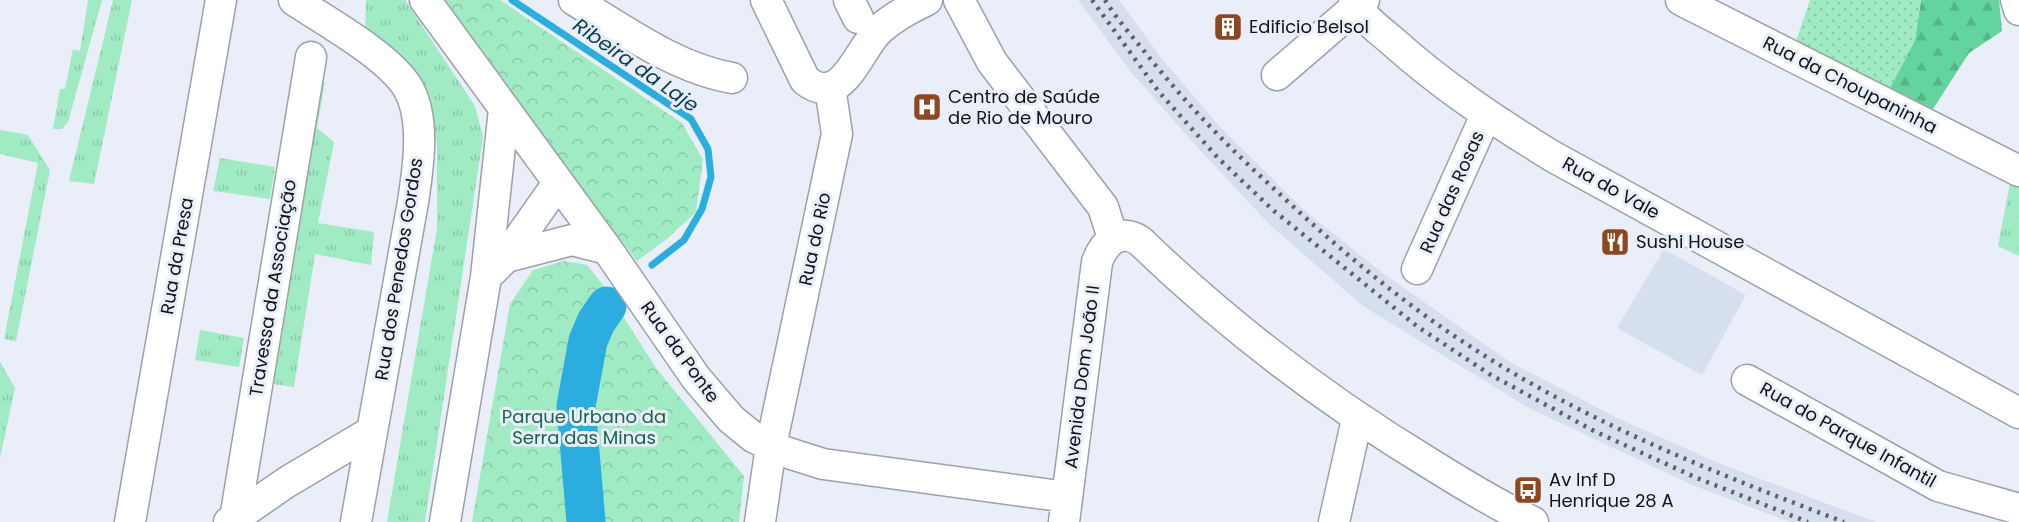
<svg xmlns="http://www.w3.org/2000/svg" width="2019" height="522" font-family="Poppins,sans-serif">
<style>
.built{fill:#d6dfee}
.grass{fill:url(#grass-tufts)}
.forest{fill:url(#forest-firs)}
.park{fill:url(#park-crowns)}
.garden{fill:url(#garden-dots)}
.lines{fill:none;stroke-linecap:round;stroke-linejoin:round}
.stream{stroke:#2baedf;stroke-width:7}
.river{stroke:#2baedf;stroke-width:39}
.minor-casing{stroke:#9ca0aa;stroke-width:33}
.minor{stroke:#fff;stroke-width:30}
.rail{stroke:#5e6167;stroke-width:4.5;stroke-dasharray:3 6;stroke-linecap:butt}
.labels{text-anchor:middle;stroke-width:6;stroke-linejoin:round;paint-order:stroke}
.poi-label{font-size:18px;fill:#111316;stroke:#e9eef8;text-anchor:start}
.street-label{font-size:18px;fill:#111316;stroke:#e9eef8}
.park-label{font-size:18px;fill:#126746;stroke:#e9eef8}
.water-label{font-size:20px;font-style:italic;fill:#073e52;stroke:#e9eef8}
</style>
<defs>
<pattern id="grass-tufts" width="24" height="20" patternUnits="userSpaceOnUse" patternTransform="scale(1.5)"><rect width="24" height="20" fill="#a0eac4"/><path d="M3 7l-1-3M5 7V3M7 7l1-3M15 17l-1-3M17 17v-4M19 17l1-3" fill="none" stroke="#89c8a8"/></pattern>
<pattern id="forest-firs" width="22" height="20" patternUnits="userSpaceOnUse" patternTransform="scale(1.5)"><rect width="22" height="20" fill="#63d39f"/><path d="M5 1l3.5 6h-7zM16 11l3.5 6h-7z" fill="#55b488"/></pattern>
<pattern id="park-crowns" width="20" height="18" patternUnits="userSpaceOnUse" patternTransform="scale(1.5)"><rect width="20" height="18" fill="#a0eac4"/><path d="M2 6a3 3 0 1 1 6 0M12 15a3 3 0 1 1 6 0" fill="none" stroke="#89c8a8"/></pattern>
<pattern id="garden-dots" width="8" height="8" patternUnits="userSpaceOnUse" patternTransform="scale(1.5)"><rect width="8" height="8" fill="#a0eac4"/><path d="M2 2h.1M6 6h.1" fill="none" stroke="#89c8a8" stroke-width="1.8" stroke-linecap="round"/></pattern>
</defs>
<rect width="100%" height="100%" fill="#e9eef8"/>
<path class="built" d="M1078 0H1119L1162 59 1219 126 1305 211 1384 274 1510 362 1615 417 1723 465 1876 522H1790L1692 485 1529 408 1363 306 1270 225 1198 148 1131 72Z
M1664 249 1746 295 1702 375 1617 328Z"/>
<path class="grass" d="M88 0H102L68 122 62 129H53L60 89H65L73 49 80 51Z
M113 0H132L94 184 69 181Z
M366 0H405L475 106 483 137 425 522H387L437 228V144L430 109 365 30Z
M311 80 325 82 317 128 334 142 318 223 374 232 371 265 315 254 294 387 273 384Z
M0 130 28 135 50 170 16 341 4 339 38 163 0 154Z
M220 158 275 167 270 199 213 191Z
M2011 178 2019 183V256L1998 246Z
M200 330 244 338 239 367 195 360Z
M0 362 15 388 0 458Z"/>
<path class="forest" d="M1921 0H1999L2002 31 1969 53 1933 109 1890 88 1915 40Z"/>
<path class="park" d="M441 0H500L682 123 703 160 696 212 667 239 637 261 509 95Z
M564 261 587 265 603 285 656 368 744 476 739 522H472L510 304 533 270Z"/>
<path class="garden" d="M1810 0H1921L1915 40 1890 88 1795 44Z"/>
<g class="lines">
<path class="stream" d="M512 0 691 119 708 149 711 177 702 209 684 240 652 265"/>
<path class="river" d="M586 522 576 406 588 341 596 322 607 306"/>
<g class="minor-casing">
<path id="minor" d="M294 0C325 21 389 56 408 88 426 119 418 169 413 202L356 522
M425 0 607 249 696 378 731 419 753 437 782 451 823 464 1067 497
M574 0C624 30 675 68 732 78
M766 0 805 80C842 110 858 50 879 30 893 17 910 8 927 0
M849 0 858 18
M959 0 992 62 1103 207 1113 238
M1354 0C1361 17 1378 29 1391 40 1441 85 1495 121 1552 156L2019 413
M1681 0 2019 171
M2016 0 2019 10
M1277 75 1364 0
M506 257 572 240 607 249
M1417 269 1486 115
M486 277 506 257 558 183
M1747 380 1938 486 2019 509
M235 519 311 57
M130 522 221 0
M229 522 287 482 371 432
M445 522 486 277 504 109
M760 522 771 446 837 134 830 87
M1064 522 1097 262C1104 243 1119 227 1140 241 1229 327 1328 402 1434 466 1466 486 1499 506 1533 522
M1334 522 1357 419"/>
</g>
<use href="#minor" class="minor"/>
<path class="rail" d="M1092 0 1159 92 1218 158 1274 211 1418 327 1491 375 1596 432 1697 478 1808 522
M1105 0C1116 18 1131 35 1144 51 1183 100 1225 144 1271 186 1333 244 1397 299 1468 345 1585 422 1715 473 1844 522"/>
</g>
<defs>
<g id="building-square" transform="scale(1.5)"><rect x="-9" y="-9" width="18" height="18" rx="4" fill="#8e4821" stroke="#e9eef8"/><path d="M-4-6H4V6H1V3H-1V6H-4ZM-2.5-4.3h1.7v1.8h-1.7ZM.8-4.3h1.7v1.8H.8ZM-2.5-1h1.7V.8h-1.7ZM.8-1h1.7V.8H.8Z" fill="#fff"/></g>
<g id="hospital-square" transform="scale(1.5)"><rect x="-9" y="-9" width="18" height="18" rx="4" fill="#8e4821" stroke="#e9eef8"/><path d="M-5-5h3v3.5h4V-5h3V5h-3V1.5h-4V5h-3Z" fill="#fff"/></g>
<g id="restaurant-square" transform="scale(1.5)"><rect x="-9" y="-9" width="18" height="18" rx="4" fill="#8e4821" stroke="#e9eef8"/><path d="M-5-6h1v4h1v-4h1v4h1v-4h1v5L-1.5 .5V6h-2V.5L-5-1ZM5-6V6H3V1.5H1.5Q1.5-4 5-6Z" fill="#fff"/></g>
<g id="bus-square" transform="scale(1.5)"><rect x="-9" y="-9" width="18" height="18" rx="4" fill="#8e4821" stroke="#e9eef8"/><path d="M-5-6H5V4H4V6H2V4H-2V6H-4V4H-5ZM-3.5-4V0h7V-4ZM-3.5 1.2v1.5H-2V1.2ZM2 1.2v1.5H3.5V1.2Z" fill="#fff"/></g>
</defs>
<g fill-rule="evenodd">
<use href="#building-square" x="1228" y="27"/>
<use href="#hospital-square" x="927" y="107"/>
<use href="#restaurant-square" x="1615" y="242"/>
<use href="#bus-square" x="1528" y="490"/>
</g>
<g class="labels">
<g class="poi-label">
<text x="1249" y="33">Edificio Belsol</text>
<text x="948" y="103">Centro de Saúde<tspan x="948" dy="21">de Rio de Mouro</tspan></text>
<text x="1636" y="248">Sushi House</text>
<text x="1549" y="486">Av Inf D<tspan x="1549" dy="21">Henrique 28 A</tspan></text>
</g>
<g class="street-label">
<text transform="translate(1850 85) rotate(27)" y="6">Rua da Choupaninha</text>
<text transform="translate(1611 188) rotate(29)" y="6">Rua do Vale</text>
<text transform="translate(1452 192) rotate(-66)" y="6">Rua das Rosas</text>
<text transform="translate(815 239) rotate(-78)" y="6">Rua do Rio</text>
<text transform="translate(177 256) rotate(-80)" y="6">Rua da Presa</text>
<text transform="translate(399 269) rotate(-81)" y="6">Rua dos Penedos Gordos</text>
<text transform="translate(273 288) rotate(-81)" y="6">Travessa da Associação</text>
<text transform="translate(680 352) rotate(54)" y="6">Rua da Ponte</text>
<text transform="translate(1082 377) rotate(-83)" y="6">Avenida Dom João II</text>
<text transform="translate(1848 435) rotate(29)" y="6">Rua do Parque Infantil</text>
</g>
<g class="park-label">
<text x="584" y="423">Parque Urbano da<tspan x="584" dy="21">Serra das Minas</tspan></text>
</g>
<g class="water-label">
<text transform="translate(636 65) rotate(35)" y="7">Ribeira da Laje</text>
</g>
</g>
</svg>
